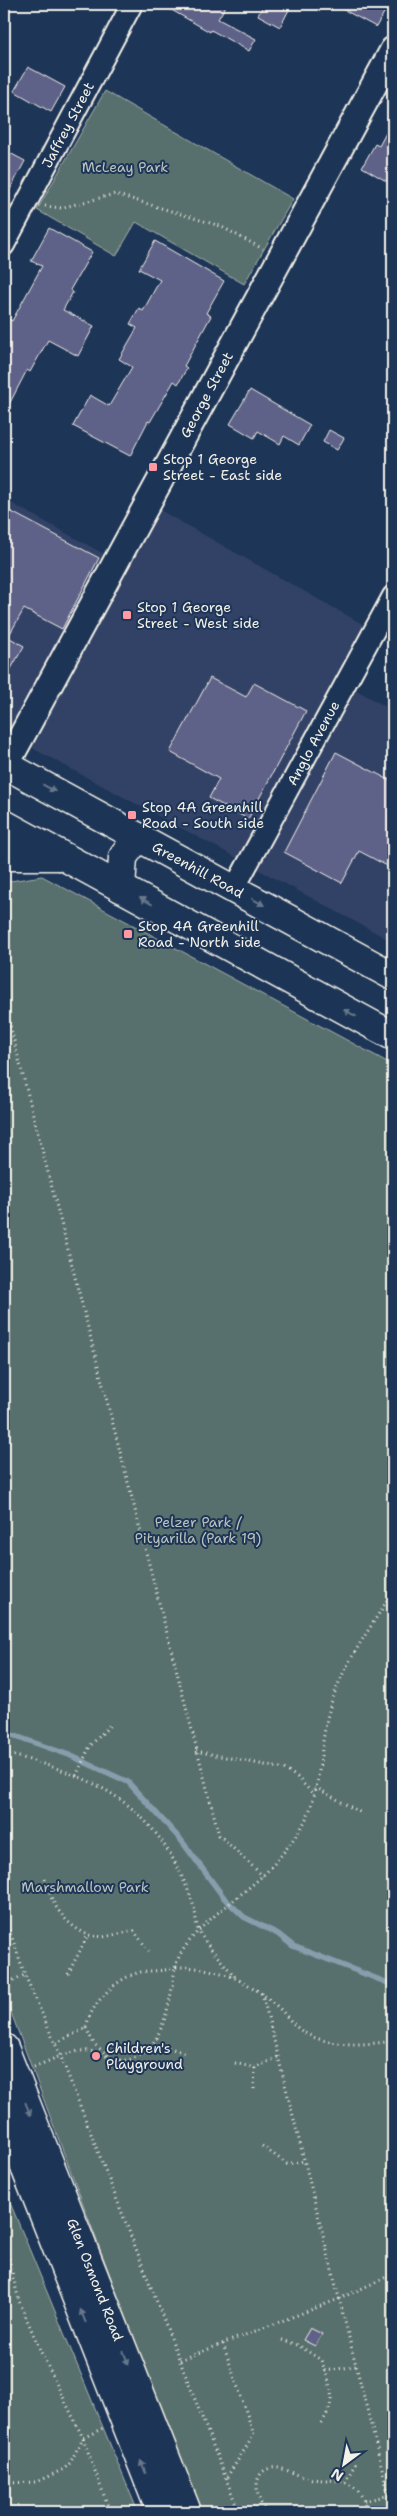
<svg xmlns="http://www.w3.org/2000/svg" width="397" height="2516" font-family="'Shantell Sans',sans-serif">
<style>
.built{fill:#304266}
.green{fill:#58706d;stroke:#a6b0aa}
.lines{fill:none;stroke-linecap:round;stroke-linejoin:round}
.stream{stroke:#879ead;stroke-width:5.5}
.building{fill:#5e6288;stroke:#f4f1e8}
.minor-casing{stroke:#f4f1e8;stroke-width:24}
.tertiary-casing{stroke:#f4f1e8;stroke-width:29}
.secondary-casing{stroke:#f4f1e8;stroke-width:31}
.trunk-casing{stroke:#f4f1e8;stroke-width:31}
.path{stroke:#f4f1e8;stroke-width:3;stroke-dasharray:1 4;stroke-linecap:butt}
.minor{stroke:#1d3557;stroke-width:20}
.tertiary{stroke:#1d3557;stroke-width:25}
.secondary{stroke:#1d3557;stroke-width:28}
.trunk{stroke:#1d3557;stroke-width:28}
.oneway{fill:#68778a}
.poi-dot{fill:#ff9aa2;stroke:#1d3557;stroke-width:2}
.labels{text-anchor:middle;stroke-width:4;stroke-linejoin:round;paint-order:stroke}
.street-label{font-size:14px;fill:#f4f1e8;stroke:#1d3557}
.park-label{font-size:14px;fill:#bdc4bd;stroke:#1d3557}
.poi-label{font-size:14px;fill:#f4f1e8;stroke:#1d3557;text-anchor:start}
</style>
<rect width="100%" height="100%" fill="#1d3557"/>
<filter id="ink" filterUnits="userSpaceOnUse"><feTurbulence type="fractalNoise" baseFrequency=".02" numOctaves="2"/><feDisplacementMap in="SourceGraphic" scale="10" xChannelSelector="R" yChannelSelector="G"/><feConvolveMatrix kernelMatrix="1 2 1 2 8 2 1 2 1" color-interpolation-filters="sRGB"/></filter>
<g filter="url(#ink)">
<path class="built" d="M4 499 106 555 156 508 382 635 353 688 393 711V942L4 733Z"/>
<path class="green" d="M105 91 293 199 244 284 136 222 116 256 37 210Z
M42 876 393 1065V2512H199L4 1994V882Z
M4 2188 138 2512H4Z"/>
<g class="lines">
<path class="stream" d="M4 1732 69 1755 128 1782 181 1840 225 1899 244 1917 278 1934 293 1946 393 1985"/>
</g>
<path class="building" d="M161 4H227L218 19 256 39 249 51 211 30 210 32Z
M264 4H292L280 27 258 15Z
M333 4H389L376 27Z
M28 67 65 87 51 112 14 91Z
M393 120V185L362 167 375 144 379 146Z
M4 150 25 161 4 201Z
M49 228 92 252 70 290 73 292 63 310 94 326 78 356 48 340 30 372 27 370 4 414V354L10 343 4 339V317L12 321 42 266 31 261Z
M155 241 224 281 206 313 211 316 184 366 187 368 178 384 174 381 150 422 148 421 130 456 73 426 90 395 109 406 132 367 119 359 137 328 130 324 139 308 143 311 160 280 139 269Z
M250 390 310 425 299 445 284 436 280 444 258 431 254 438 230 424Z
M329 430 344 438 337 450 323 442Z
M4 508 99 558 62 629 24 609 8 637 24 646 4 681Z
M210 678 246 697 254 683 306 711 248 819 209 798 219 779 170 752Z
M336 752 393 782V869L359 851 342 883 284 852Z
M310 2328 322 2334 315 2346 303 2340Z"/>
<g class="lines">
<g class="minor-casing">
<g id="minor">
<path id="s1" d="M4 245 132 4"/>
<path id="s2" d="M234 889 393 596"/>
</g>
</g>
<g class="tertiary-casing">
<g id="tertiary">
<path id="s3" d="M6 765 393 50"/>
</g>
</g>
<g class="secondary-casing">
<g id="secondary">
<path id="s4" d="M4 2048 187 2512"/>
<path d="M4 2114 161 2512"/>
</g>
</g>
<g class="trunk-casing">
<g id="trunk">
<path id="s5" d="M4 764 393 976"/>
<path d="M4 824 393 1036"/>
<path d="M4 856H60"/>
<path d="M121 888 123 857 138 837"/>
</g>
</g>
<path class="path" d="M45 206 61 208 115 194 220 226 263 249
M4 1002 219 1835 263 1876
M196 1751 284 1769 297 1777 313 1794
M4 1753C85 1774 146 1796 183 1879 188 1889 192 1900 195 1911 196 1918 196 1927 200 1933 209 1949 224 1963 236 1978
M76 1776 90 1746 112 1723
M315 1787 363 1814
M45 1879C51 1904 64 1924 88 1935
M4 1915 25 1975 61 2057 239 2512
M68 1974 88 1935 103 1937 134 1931 149 1951
M4 1984 25 1975
M262 1993 393 2512
M86 2028 94 2044 109 2056
M157 2038 169 2048 186 2053
M56 2043 86 2028C90 2005 114 1980 137 1973 150 1969 162 1973 175 1967 186 1931 232 1904 260 1878 274 1866 288 1847 299 1831 323 1796 318 1747 330 1707 342 1665 371 1628 393 1591
M235 2063 255 2068
M34 2067C50 2061 71 2049 89 2051 99 2052 108 2058 118 2060 163 2064 171 1997 175 1967 219 1967 247 1979 279 2008 288 2017 295 2028 307 2034 331 2047 367 2045 393 2041
M254 2089 255 2068 278 2057
M262 2146 287 2164 304 2161
M4 2239 19 2301 41 2352 83 2438 110 2512
M282 2340 298 2345 321 2360C331 2386 338 2399 321 2424
M223 2344 254 2435 227 2477
M180 2360 339 2299 393 2274
M325 2371 356 2366
M345 2482 357 2461
M4 2483 36 2482 64 2469 70 2463 83 2438 105 2427
M364 2501 389 2495
M267 2512C256 2501 250 2472 271 2468 284 2466 296 2476 308 2478 327 2483 342 2475 358 2491 363 2497 366 2504 365 2512"/>
<use href="#minor" class="minor"/>
<use href="#tertiary" class="tertiary"/>
<use href="#secondary" class="secondary"/>
<use href="#trunk" class="trunk"/>
</g>
<defs><path id="oneway-solid" d="M-6-.8H1V-3.2L6.5 0L1 3.2V.8H-6Z" transform="scale(1.25)"/></defs>
<g class="oneway">
<use href="#oneway-solid" transform="translate(49 788) rotate(29)"/>
<use href="#oneway-solid" transform="translate(146 901) rotate(-151)"/>
<use href="#oneway-solid" transform="translate(258 902) rotate(29)"/>
<use href="#oneway-solid" transform="translate(350 1013) rotate(-151)"/>
<use href="#oneway-solid" transform="translate(28 2109) rotate(68)"/>
<use href="#oneway-solid" transform="translate(83 2316) rotate(-112)"/>
<use href="#oneway-solid" transform="translate(126 2358) rotate(68)"/>
<use href="#oneway-solid" transform="translate(143 2467) rotate(-111)"/>
</g>
</g>
<g class="poi-dot">
<rect x="148" y="462" width="10" height="10" rx="2.5"/>
<rect x="122" y="610" width="10" height="10" rx="2.5"/>
<rect x="127" y="810" width="10" height="10" rx="2.5"/>
<rect x="123" y="929" width="10" height="10" rx="2.5"/>
<circle cx="96" cy="2056" r="5"/>
</g>
<g class="labels">
<g class="street-label">
<text dy="5" stroke="none"><textPath href="#s1" startOffset="136">Jaffrey Street</textPath></text>
<text dy="5" stroke="none"><textPath href="#s3" startOffset="421">George Street</textPath></text>
<text dy="5" stroke="none"><textPath href="#s2" startOffset="166">Anglo Avenue</textPath></text>
<text dy="5" stroke="none"><textPath href="#s5" startOffset="221">Greenhill Road</textPath></text>
<text dy="5" stroke="none"><textPath href="#s4" startOffset="249">Glen Osmond Road</textPath></text>
</g>
<g class="park-label">
<text x="125" y="172">McLeay Park</text>
<text x="198" y="1527">Pelzer Park /<tspan x="198" dy="16">Pityarilla (Park 19)</tspan></text>
<text x="85" y="1892">Marshmallow Park</text>
</g>
<g class="poi-label">
<text x="163" y="464">Stop 1 George<tspan x="163" dy="16">Street - East side</tspan></text>
<text x="137" y="612">Stop 1 George<tspan x="137" dy="16">Street - West side</tspan></text>
<text x="142" y="812">Stop 4A Greenhill<tspan x="142" dy="16">Road - South side</tspan></text>
<text x="138" y="931">Stop 4A Greenhill<tspan x="138" dy="16">Road - North side</tspan></text>
<text x="106" y="2053">Children's<tspan x="106" dy="16">Playground</tspan></text>
</g>
</g>
<rect width="397" height="2516" fill="none" stroke="#1d3557" stroke-width="20"/>
<rect x="10" y="10" width="377" height="2496" fill="none" stroke="#f4f1e8" stroke-width="2" filter="url(#ink)"/>
<g transform="translate(344 2464) rotate(212)" stroke="#1d3557" stroke-width="4" paint-order="stroke">
<path d="M0-4L9 19L0 12L-9 19Z" fill="#f4f1e8"/>
<text y="-8" font-size="14" font-weight="bold" text-anchor="middle" fill="#f4f1e8">N</text>
</g>
</svg>
